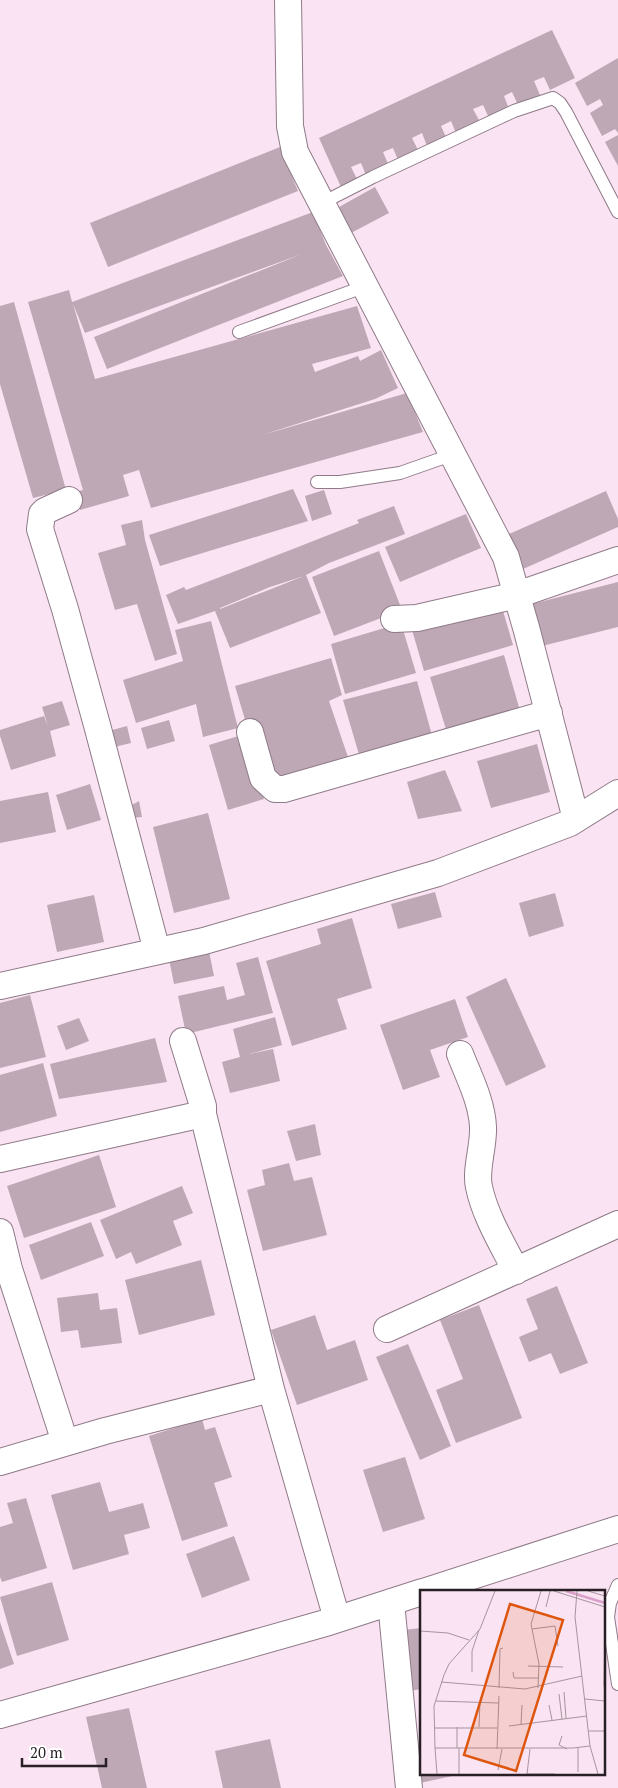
<svg xmlns="http://www.w3.org/2000/svg" width="618" height="1788" font-family="'PT Serif',serif">
<style>
.building{fill:#bea8b6;fill-rule:evenodd}
.lines{fill:none;stroke-linecap:round;stroke-linejoin:round}
.service-casing{stroke:#8f7a88;stroke-width:14}
.minor-casing{stroke:#8f7a88;stroke-width:28}
.service{stroke:#fff;stroke-width:12}
.minor{stroke:#fff;stroke-width:26}
.inset-river{fill:none;stroke:#dca1ca;stroke-width:2.5}
.inset-road{fill:none;stroke:#a695a0;stroke-width:1}
.view{fill:#de560d;fill-opacity:0.15;stroke:#de560d;stroke-width:2.5}
.inset-edge{fill:none;stroke:#281f25;stroke-width:2.5}
</style>
<rect width="100%" height="100%" fill="#fae3f2"/>
<path class="building" d="M552 30 575 78 550 90 544 77 534 81 540 95 518 105 512 92 504 96 509 109 489 118 483 105 473 109 480 122 456 133 451 121 441 126 446 137 427 146 422 133 412 138 418 150 398 160 393 148 383 152 388 164 366 175 361 163 351 167 357 179 341 187 319 138Z
M618 58V133L615 129 602 136 590 113 603 105 600 99 587 106 575 83Z
M618 135V166L605 142Z
M280 147 298 191 108 267 90 223Z
M375 187 389 213 351 233 339 207Z
M313 212 326 245 343 276 107 369 94 337 302 254 85 333 73 304 95 379 357 306 371 348 312 364 315 372 358 356 360 361 381 350 398 388 375 399 262 435 407 393 423 432 151 508 139 470 123 475 129 496 80 510 74 492 83 490 28 302 69 290 72 302Z
M14 302 66 490 33 498 0 384V306Z
M293 489 308 521 160 566 149 535Z
M324 490 332 514 312 521 305 496Z
M606 491 618 519V527L523 569 507 535Z
M394 506 405 534 329 563 306 575 321 613 230 648 215 611 178 624 166 595 184 587 186 590 298 547 359 523 357 520ZM304 576 220 609V608L270 587Z
M466 514 481 548 400 582 385 547Z
M142 520 145 540 177 654 155 661 137 604 115 610 98 553 126 545 121 525Z
M379 551 402 610 334 636 312 577Z
M618 582V627L542 646 528 605Z
M501 604 513 645 424 671 412 630Z
M211 621 238 728 203 737 196 704 136 723 123 680 183 661 175 630Z
M401 623 416 673 345 694 331 644Z
M504 655 521 714 448 736 430 677Z
M331 658 342 695 329 701 351 766 276 787 246 723 235 686Z
M417 681 433 739 360 758 343 700Z
M62 701 70 725 50 731 56 756 11 770 0 736V730L44 716 48 726 42 707Z
M169 720 175 741 147 749 141 728Z
M127 726 131 743 110 748 105 732Z
M245 734 264 799 228 810 209 745Z
M537 744 550 792 491 808 477 761Z
M445 770 462 811 418 819 407 782Z
M90 784 101 820 67 830 56 795Z
M48 792 56 832 0 843V801Z
M139 801 142 817 131 818 128 807Z
M208 813 230 899 174 913 153 827Z
M435 892 442 917 398 929 391 904Z
M555 893 564 926 529 937 519 903Z
M94 895 104 942 57 952 47 905Z
M352 918 372 988 337 999 347 1029 292 1046 266 961 321 944 317 929Z
M209 951 214 976 174 984 169 959Z
M258 957 273 1013 186 1034 178 996 224 986 227 1000 245 995 236 963Z
M506 978 546 1067 506 1086 466 997Z
M30 995 46 1057 0 1068V1003Z
M455 999 468 1037 430 1050 440 1077 403 1090 380 1025Z
M275 1017 282 1045 249 1054 273 1049 280 1081 230 1093 222 1062 240 1057 233 1029Z
M79 1018 89 1041 66 1050 57 1026Z
M155 1038 167 1082 59 1099 50 1064Z
M43 1063 57 1116 0 1132V1075Z
M315 1124 321 1155 296 1161 287 1131Z
M99 1155 116 1207 24 1238 7 1186Z
M289 1163 294 1181 312 1177 327 1235 263 1251 247 1190 265 1185 262 1170Z
M182 1186 193 1213 173 1221 182 1245 136 1264 131 1252 116 1259 100 1220Z
M91 1222 104 1256 41 1280 29 1245Z
M201 1260 215 1315 139 1335 125 1280Z
M557 1286 588 1363 560 1374 551 1353 529 1362 519 1337 538 1329 526 1299Z
M98 1293 100 1310 117 1308 122 1343 81 1348 78 1330 61 1332 57 1298Z
M479 1305 522 1418 456 1443 436 1390 463 1379 440 1320Z
M315 1315 327 1350 355 1340 368 1380 297 1405 271 1330Z
M408 1344 451 1446 420 1460 376 1357Z
M202 1419 205 1430 215 1427 232 1477 214 1483 228 1526 182 1541 149 1436Z
M405 1457 425 1519 383 1532 363 1470Z
M100 1482 109 1512 143 1503 150 1528 124 1535 129 1554 73 1570 51 1495Z
M26 1498 47 1568 2 1582 0 1577V1527L13 1523 7 1503Z
M234 1536 250 1580 202 1598 186 1554Z
M52 1582 69 1640 17 1656 0 1597Z
M0 1622 14 1664 0 1669Z
M422 1628V1689L402 1692 394 1631Z
M129 1708 147 1788H102L86 1717Z
M270 1739 281 1788H223L215 1751Z
M422 1748V1774L457 1775 420 1783 413 1750Z"/>
<g class="lines">
<g class="service-casing">
<path id="service" d="M322 203 373 177 514 111 553 98 560 103 566 112 618 212
M239 332 366 286
M317 482H340L400 473 454 454
M618 1585 610 1603 608 1617 618 1684"/>
</g>
<g class="minor-casing">
<path id="minor" d="M288 0 290 126 295 152 506 557 527 631 576 819
M69 500 45 511 42 514 40 529 65 609 97 725 157 951
M394 619 417 618 517 595 618 560
M250 732 263 778 275 789H284L549 713
M0 986 204 941 438 873 570 823 618 793
M183 1041 203 1106V1114L271 1389 337 1619
M460 1054C469 1077 482 1102 483 1127 484 1146 475 1170 479 1187 485 1216 503 1245 516 1271
M0 1159 203 1114
M0 1232 9 1269 65 1442
M387 1329 618 1224
M0 1462 105 1431 271 1389
M423 1592 618 1529
M391 1602 409 1788
M0 1715 329 1622 422 1592"/>
</g>
<use href="#service" class="service"/>
<use href="#minor" class="minor"/>
</g>
<g transform="translate(420 1590)">
<rect width="185" height="185" fill="#fae3f2"/>
<path class="inset-river" d="M146 1 185 13"/>
<path class="inset-road" d="M75 1 60 39 29 74 24 85 14 116 15 158H153L170 156M134 1 185 17M157 1 155 27 170 156 178 184M168 1 185 6M126 17 130 1M112 39 135 36 138 56M0 41 28 43 49 50M108 76 143 77M52 82V61L59 40M93 82 94 88H118M21 92 105 99 162 86M184 96 185 40M79 98 80 59 83 58M118 98 119 74 111 34 121 1M144 102 146 128M139 104 142 129M165 109 185 111M16 111 79 113M129 115 132 130M101 134 102 115M89 136 167 126M37 137V158M59 137 60 112M15 138H77M169 141H185M142 146 139 155 147 159M15 158 17 184M77 159 79 106M110 159 107 184H135M78 180 82 159M158 182V158M39 184V158"/>
<path class="view" d="M90 14 143 30 96 181 44 165Z"/>
<rect width="185" height="185" class="inset-edge"/>
</g>
<path d="M22 1758v8h84v-8" fill="none" stroke="#281f25" stroke-width="2.5"/>
<text x="30" y="1758" font-size="15" fill="#281f25" stroke="#ffffff" stroke-width="4" paint-order="stroke">20 m</text>
</svg>
